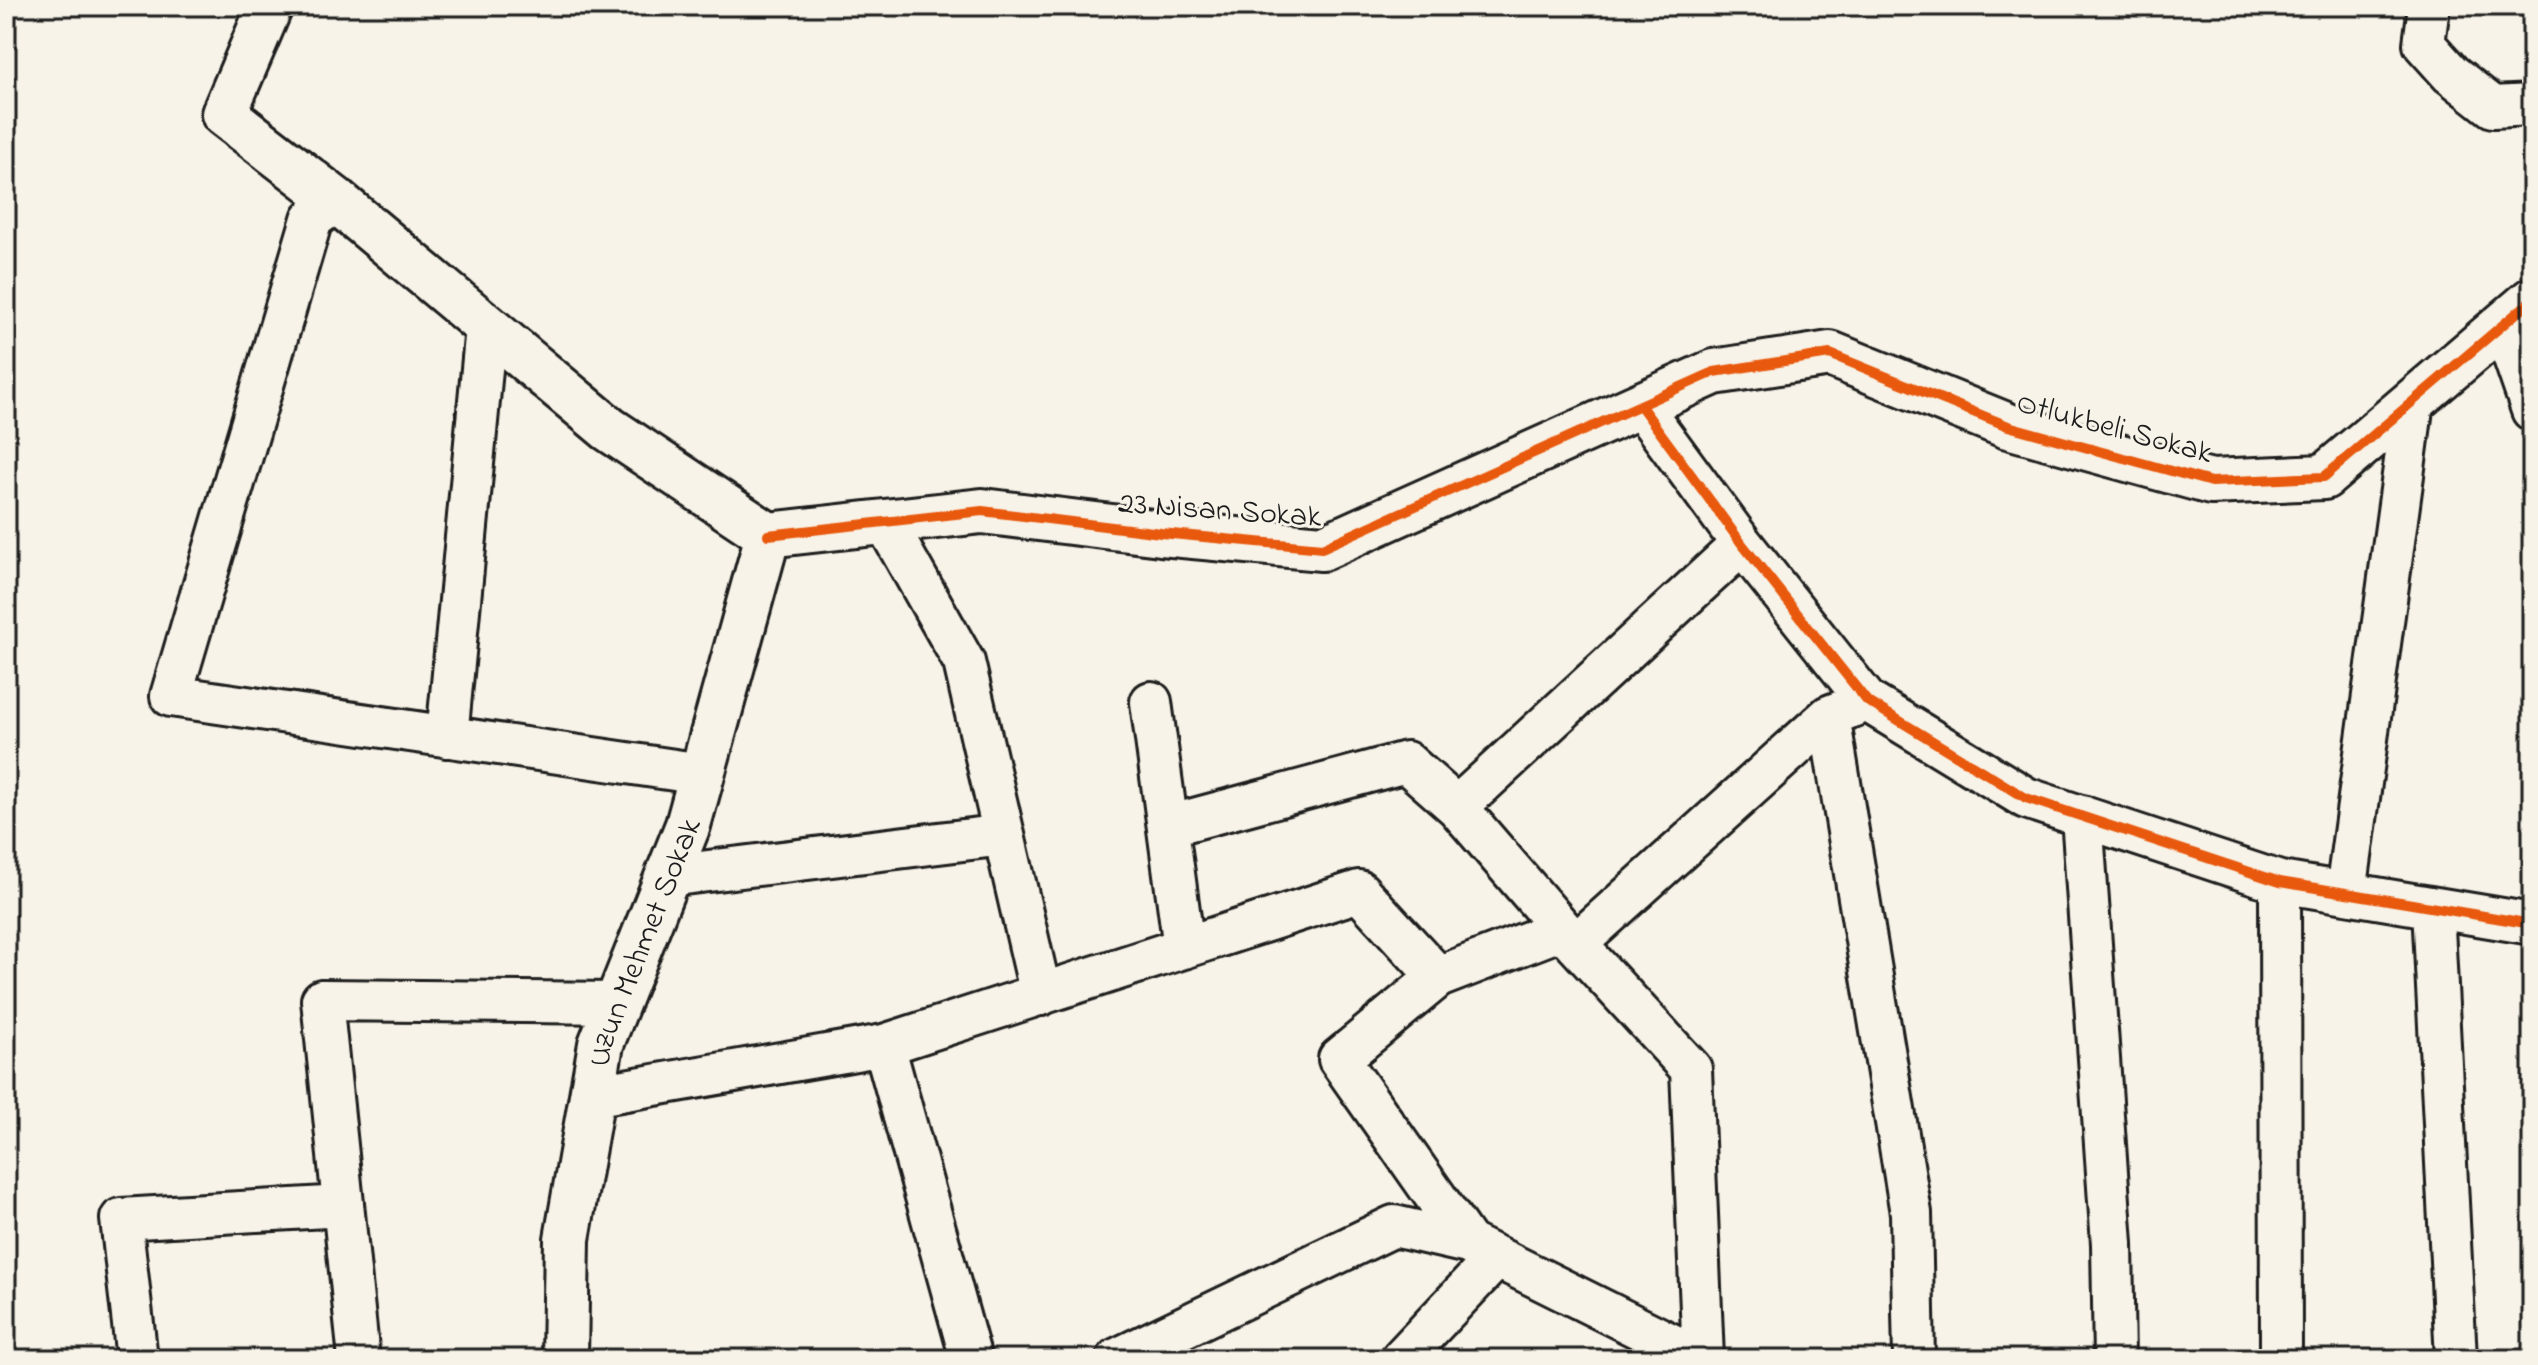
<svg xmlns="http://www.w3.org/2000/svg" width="2538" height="1365" font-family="'Indie Flower',sans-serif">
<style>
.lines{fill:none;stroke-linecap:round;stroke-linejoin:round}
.minor-casing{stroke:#1c1c1c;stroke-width:46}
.tertiary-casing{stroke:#1c1c1c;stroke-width:50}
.minor{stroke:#f7f3e8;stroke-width:40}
.tertiary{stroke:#f7f3e8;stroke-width:44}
.cycleway-casing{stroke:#f7f3e8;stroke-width:15}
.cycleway{stroke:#e8590c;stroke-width:10}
.labels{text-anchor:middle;stroke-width:6;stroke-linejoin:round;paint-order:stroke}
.street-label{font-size:32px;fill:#1c1c1c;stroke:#f7f3e8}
</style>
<rect width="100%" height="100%" fill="#f7f3e8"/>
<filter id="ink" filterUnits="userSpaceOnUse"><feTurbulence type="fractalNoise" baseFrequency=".0125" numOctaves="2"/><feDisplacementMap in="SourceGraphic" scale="16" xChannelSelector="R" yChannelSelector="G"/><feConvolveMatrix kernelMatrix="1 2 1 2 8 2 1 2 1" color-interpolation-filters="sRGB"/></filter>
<g filter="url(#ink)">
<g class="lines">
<g class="minor-casing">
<path id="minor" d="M2429 6 2424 44 2451 74 2493 107 2532 105
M337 201 312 219 171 696 702 774
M2503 326 2532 410
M1640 405 1742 544 1867 701 2026 798 2280 882 2532 924
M885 522 964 662 1041 995
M1867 701 1829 716 1911 1213 1914 1359
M1151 702 1184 948
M447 737 486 327
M2082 816 2112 1244 2114 1359
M1168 826 1406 762 1457 807
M667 876 1004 835
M2280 882 2281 1359
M2346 893 2413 402
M2433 908 2456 1359
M1576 944 1829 716
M884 1045 971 1359
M591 1096 884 1045 1359 891 1438 977
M1468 1243 1339 1059 1438 977 1562 929
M137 1359 121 1219 343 1206
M359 1359 322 1000 617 1003
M1117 1359 1394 1226 1468 1243 1701 1359
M1401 1359 1497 1257
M1703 1359 1691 1069 1562 929 1457 807 1742 544"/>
</g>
<g class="tertiary-casing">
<g id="tertiary">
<path d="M270 6 224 114 337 201 609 429 768 535"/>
<path d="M768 535 982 511 1161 533 1322 548 1714 372 1830 354 2008 426 2211 482 2324 477 2532 300"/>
<path id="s1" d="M565 1359 567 1239 601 1044 688 825 768 535"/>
</g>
</g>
<use href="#minor" class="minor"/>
<use href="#tertiary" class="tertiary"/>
<g class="cycleway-casing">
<path id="cycleway" d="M1640 405 1742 544 1867 701 2026 798 2280 882 2532 924
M768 535 982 511 1161 533 1322 548 1714 372 1830 354 2008 426 2211 482 2324 477 2532 300"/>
</g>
<use href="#cycleway" class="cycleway"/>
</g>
</g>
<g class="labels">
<g class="street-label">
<text transform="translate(2115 426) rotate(15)" y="11">Otlukbeli Sokak</text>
<text transform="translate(1220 508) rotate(4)" y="11">23 Nisan Sokak</text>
<text dy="11" stroke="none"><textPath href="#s1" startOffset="428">Uzun Mehmet Sokak</textPath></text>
</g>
</g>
<rect width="2538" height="1365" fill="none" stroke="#f7f3e8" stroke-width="32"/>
<rect x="16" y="16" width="2506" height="1333" fill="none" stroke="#1c1c1c" stroke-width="3" filter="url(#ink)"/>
</svg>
